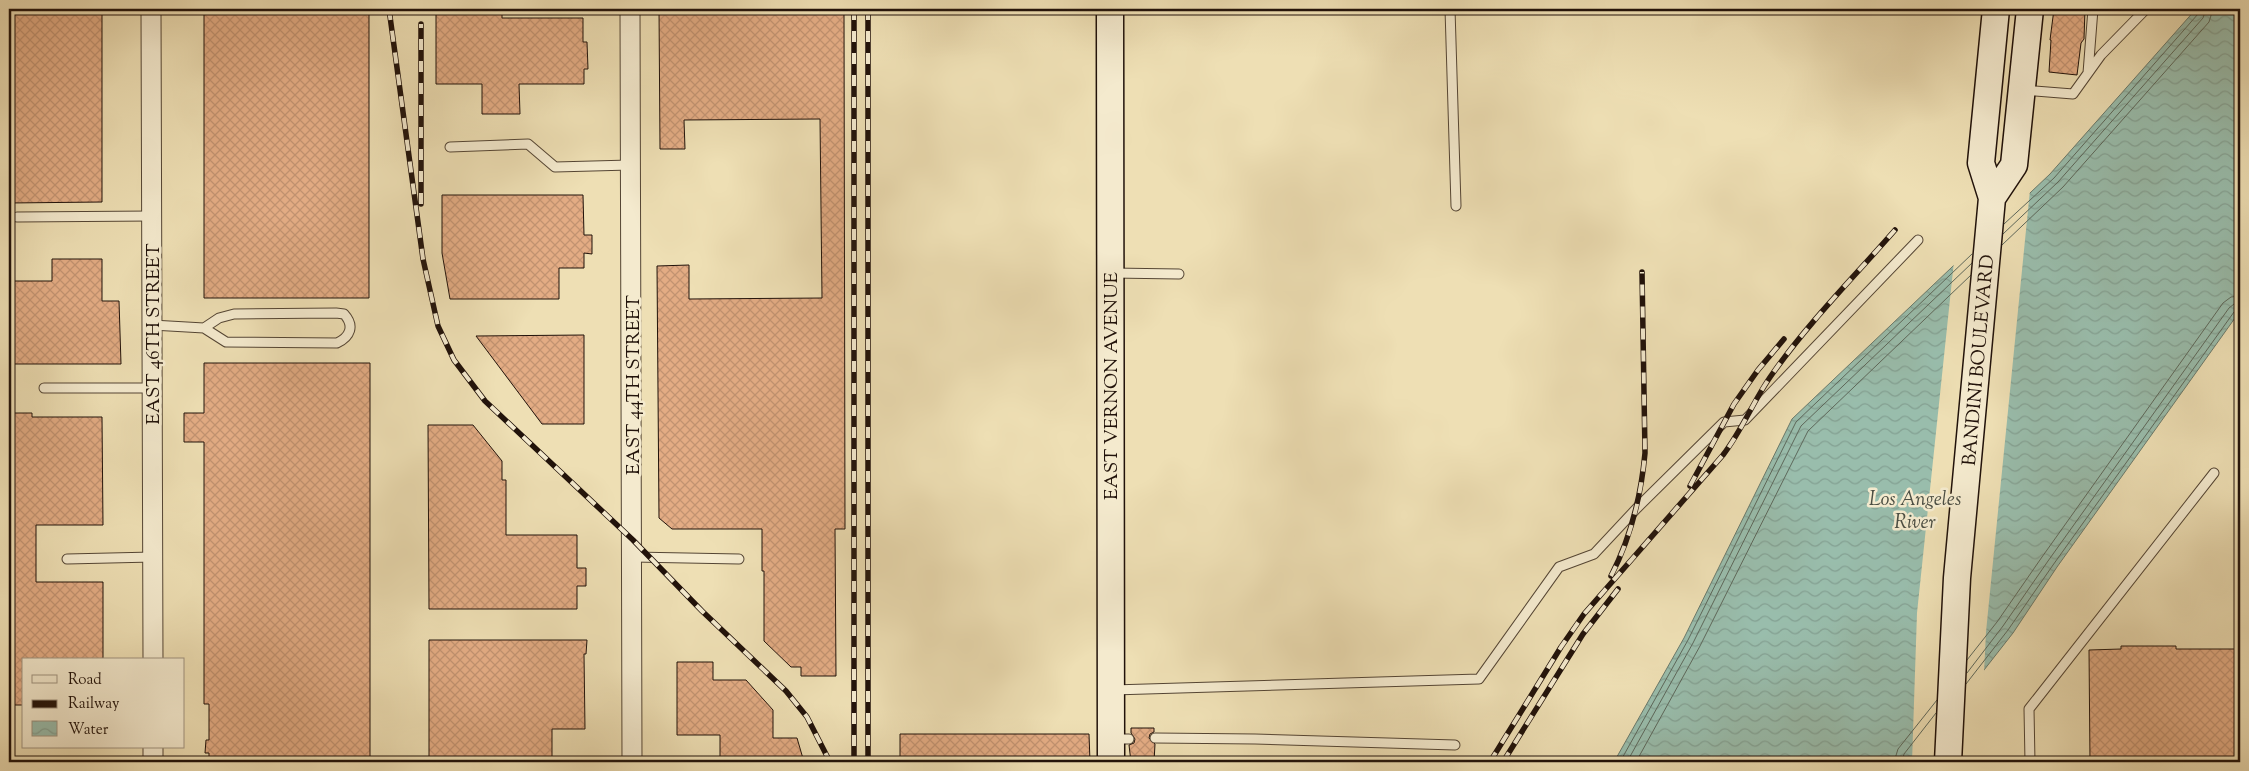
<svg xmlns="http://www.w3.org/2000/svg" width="2249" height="771" font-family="'Sorts Mill Goudy',serif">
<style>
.water{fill:url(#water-waves);stroke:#69796b}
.pier{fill:#eedfb4}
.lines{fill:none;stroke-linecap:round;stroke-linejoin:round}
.shore{stroke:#5d685b;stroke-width:1}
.building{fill:url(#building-cross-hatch);stroke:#21120a}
.lane-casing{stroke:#544534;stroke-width:11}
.street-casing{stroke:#544534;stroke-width:21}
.secondary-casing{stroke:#21120a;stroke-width:29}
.lane{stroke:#f4eace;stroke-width:9}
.street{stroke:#f4eace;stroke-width:19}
.secondary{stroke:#f4eace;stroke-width:26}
.rail-casing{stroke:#21120a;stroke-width:5.5}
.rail{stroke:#f4eace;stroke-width:4;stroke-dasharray:11;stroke-linecap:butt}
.labels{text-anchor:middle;stroke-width:5;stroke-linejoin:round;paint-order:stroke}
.street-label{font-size:19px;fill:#21120a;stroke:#f4eace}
.water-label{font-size:20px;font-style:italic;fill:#4b4e43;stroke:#f4eace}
</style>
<defs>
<pattern id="water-waves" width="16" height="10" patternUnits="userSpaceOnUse" patternTransform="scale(1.25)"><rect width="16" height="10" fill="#99bdac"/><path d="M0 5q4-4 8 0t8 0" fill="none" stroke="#84a193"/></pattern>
<pattern id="building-cross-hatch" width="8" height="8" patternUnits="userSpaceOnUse" patternTransform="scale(1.25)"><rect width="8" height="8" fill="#e3ac84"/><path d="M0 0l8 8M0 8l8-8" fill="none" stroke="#c29371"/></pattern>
</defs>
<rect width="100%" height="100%" fill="#eedfb4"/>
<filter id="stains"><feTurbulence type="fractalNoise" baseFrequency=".004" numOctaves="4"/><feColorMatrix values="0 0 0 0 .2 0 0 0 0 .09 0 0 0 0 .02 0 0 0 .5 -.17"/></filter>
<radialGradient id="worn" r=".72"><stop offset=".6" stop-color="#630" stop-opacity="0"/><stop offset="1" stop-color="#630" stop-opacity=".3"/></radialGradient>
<path class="water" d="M2196 9H2240V311L2057 567 2013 633 1912 762H1614L1684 638 1792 419 2050 174Z"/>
<path class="pier" d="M2030 190 1986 632 1984 673 1915 762H1912L1917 613 1954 261Z"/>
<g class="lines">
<path class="shore" d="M2004 224 2054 178 2198 14 2199 9
M2003 234 2058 182 2203 18 2206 9
M2002 245 2063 187 2209 22 2213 9
M1967 660 1997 622 2042 557 2223 303 2231 297 2240 296
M1967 673 2003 626 2048 561 2229 308 2234 304 2240 303
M1966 684 2008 630 2053 565 2234 312 2240 309
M1620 762 1688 640 1796 422 1972 254
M1627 762 1693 643 1801 426 1972 263
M1636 762 1700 646 1808 431 1971 275
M1894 762 1898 749 1937 700
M1902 762 1904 754 1936 713"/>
</g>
<path class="building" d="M9 9H102V202L9 203Z
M204 9H369V298H204Z
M436 9H502V18H583V42H587L588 69H584V84H519L520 114H482V84H436Z
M659 9H844L845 529H835L836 676H801V667H791L764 641V571H762V529H672L659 518 657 266 689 265V299L822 298 820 119 684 120 685 149H660Z
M2054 9H2085L2084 39 2081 43 2077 75 2049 72 2051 40H2050Z
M442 195H583L584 235H592V254L584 253V268H559V299H450L442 253Z
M52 259H102V301H119L121 364H9V281H52Z
M584 335V424H542L476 336Z
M204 363H370V762H209V753H205L206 740H209V704H204V442H184V413H204Z
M9 413H32V417H102L103 525H36V582H103V660H24V705H9Z
M428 425H473L502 461V480H506V535H577V568H586V586H577V609H429Z
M429 640H587L586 654H584L585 729H552V762H429Z
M2121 646H2176V649H2237L2238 762H2090L2089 650 2121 649Z
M677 662H713V680H746L773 710V738H797L804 762H720V735H677Z
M1131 728H1154V732L1150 734 1149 738 1155 744 1154 762H1131L1129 745 1134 743 1135 739 1131 733Z
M900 734H1089L1090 762H900Z"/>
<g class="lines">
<g class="lane-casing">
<path id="lane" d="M1450 9 1456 206
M2088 73 2093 9
M2024 90 2073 94 2101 55 2146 9
M450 147 528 144 555 167 630 165
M17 217 152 216
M1112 273 1179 274
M152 325 204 328 226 342 337 343C350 337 355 326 344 314L336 313 234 314 219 318 204 328
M44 388H152
M633 557 739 559
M67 559 153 557
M1113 690 1479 679 1559 567 1594 554 1637 508 1724 422 1745 420 1918 240
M1155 738 1255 739 1455 745
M1113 739H1129
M2030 762 2029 709 2214 473"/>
</g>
<g class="street-casing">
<path id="street" d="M151 9 153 660
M630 9 632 762
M153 747V762"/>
</g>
<g class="secondary-casing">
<path id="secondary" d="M1110 9 1111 762
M1992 198 2014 165 2030 9
M1948 762 1957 578 1992 198 1981 163 1996 9"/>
</g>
<use href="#lane" class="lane"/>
<use href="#street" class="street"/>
<use href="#secondary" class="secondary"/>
<g class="rail-casing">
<path id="rail" d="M389 9 423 259 438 326 454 360 485 401 633 540 702 611 786 691 807 717 830 762
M854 9V762
M868 9V762
M421 204V24
M1690 486 1734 404 1758 370 1784 339
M1611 576C1631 537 1641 497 1645 453L1642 272
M1490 762 1561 647 1584 614 1723 455C1743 429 1754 399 1773 373 1809 322 1854 277 1895 230
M1503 762 1583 634 1618 589"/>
</g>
<use href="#rail" class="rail"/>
</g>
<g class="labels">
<g class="street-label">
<text transform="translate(152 334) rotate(-90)" y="7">EAST 46TH STREET</text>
<text transform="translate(1977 360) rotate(-85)" y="7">BANDINI BOULEVARD</text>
<text transform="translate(632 385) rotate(-90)" y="7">EAST 44TH STREET</text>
<text transform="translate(1110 386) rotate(-90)" y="7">EAST VERNON AVENUE</text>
</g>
<g class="water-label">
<text x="1915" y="505">Los Angeles<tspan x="1915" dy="23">River</tspan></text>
</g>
</g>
<rect width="2249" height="771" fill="none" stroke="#eedfb4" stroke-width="30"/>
<rect x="10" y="10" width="2229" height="751" fill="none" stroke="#21120a" stroke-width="2.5"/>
<rect x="15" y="15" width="2219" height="741" fill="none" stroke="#21120a"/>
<rect x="22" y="658" width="162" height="90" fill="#f4eace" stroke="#a09480"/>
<rect x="32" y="675" width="25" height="8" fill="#f4eace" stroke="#a09480"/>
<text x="68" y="684" font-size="15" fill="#21120a">Road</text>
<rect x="32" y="700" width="25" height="8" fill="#21120a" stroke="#a09480"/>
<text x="68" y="708" font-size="15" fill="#21120a">Railway</text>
<rect x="32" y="721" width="25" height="15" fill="url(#water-waves)" stroke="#a09480"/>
<text x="68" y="734" font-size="15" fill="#21120a">Water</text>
<rect width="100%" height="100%" filter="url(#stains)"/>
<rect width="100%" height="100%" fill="url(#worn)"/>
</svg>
